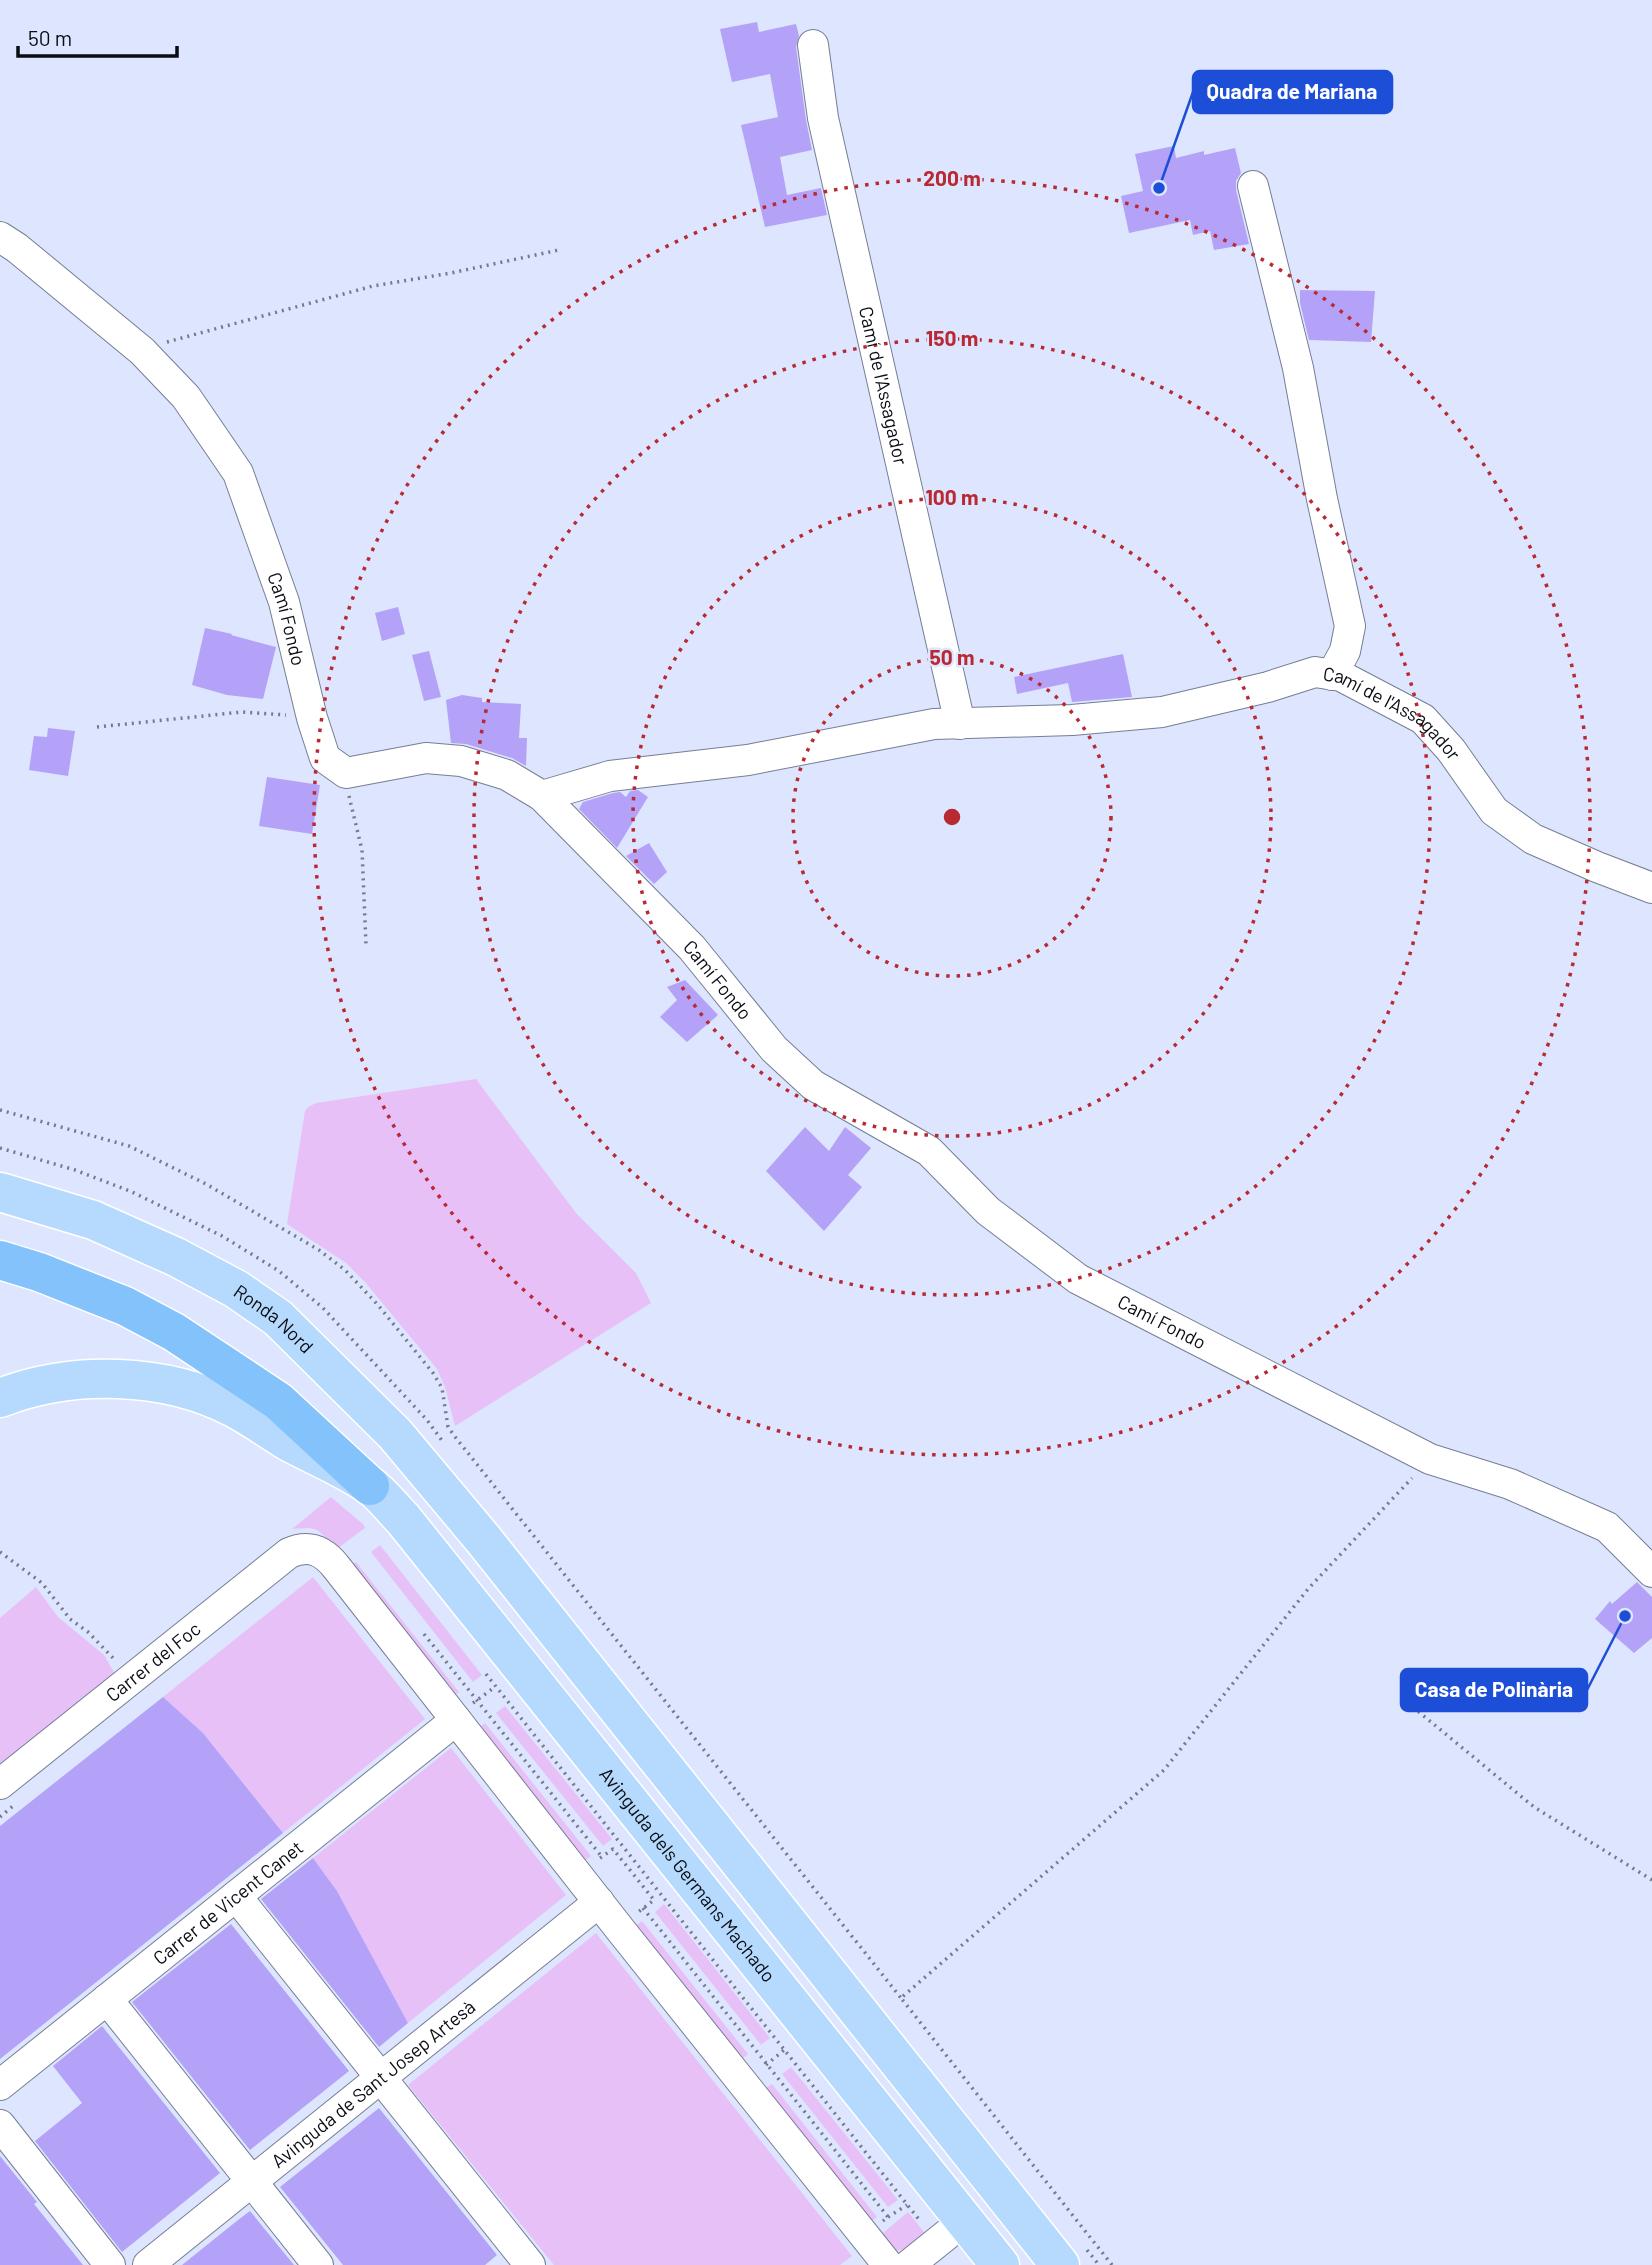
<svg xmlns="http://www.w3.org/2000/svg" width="1652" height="2265" font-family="Barlow,sans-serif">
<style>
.green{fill:#e7c0f8}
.building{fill:#b3a2f8}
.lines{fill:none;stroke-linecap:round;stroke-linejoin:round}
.minor-casing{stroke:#767e93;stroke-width:32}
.major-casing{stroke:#fff;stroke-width:41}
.highway-casing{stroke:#fff;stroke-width:41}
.path{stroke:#747a89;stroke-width:3.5;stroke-dasharray:2 5;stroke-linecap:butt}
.minor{stroke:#fff;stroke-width:30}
.major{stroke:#b5dafd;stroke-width:38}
.highway{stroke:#83c2fb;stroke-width:38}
.ring{fill:none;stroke:#b92932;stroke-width:3.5;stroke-dasharray:3.5 7}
.labels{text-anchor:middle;stroke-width:5;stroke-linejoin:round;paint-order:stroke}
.street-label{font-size:19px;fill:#090c13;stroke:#dde6fe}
.centre{fill:#b92932;stroke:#dde6fe;stroke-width:3.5}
.ring-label{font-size:21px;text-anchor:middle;font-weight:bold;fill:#b92932;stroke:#dde6fe;stroke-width:5;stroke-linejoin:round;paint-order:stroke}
.leader{fill:none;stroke:#1d4ed8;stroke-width:2.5}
.callout-dot{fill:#1d4ed8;stroke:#dde6fe;stroke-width:2.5}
.callout{fill:#1d4ed8;stroke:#1d4ed8;stroke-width:2.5}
.callout-label{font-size:21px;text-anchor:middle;font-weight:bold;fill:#fff}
</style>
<rect width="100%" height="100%" fill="#dde6fe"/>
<path class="green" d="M476 1079 576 1213 636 1273 651 1303 455 1426 445 1387 437 1369 365 1282 346 1263 287 1224 305 1111 308 1107 316 1103Z
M331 1497 364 1525 365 1528 338 1548 317 1530 310 1528 292 1529Z
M380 1545 482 1675 473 1682 371 1552Z
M356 1562 459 1692 450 1699 347 1569Z
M313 1577 425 1719 283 1833 203 1733 163 1697Z
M36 1587 58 1617 104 1655 115 1674 0 1766V1618Z
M505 1706 612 1839 603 1846 496 1713Z
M485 1723 591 1856 582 1863 476 1730Z
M451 1748 566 1895 408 2023 337 1891 313 1858Z
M664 1904 770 2038 761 2045 655 1912Z
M642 1921 748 2054 739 2061 633 1928Z
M596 1933 852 2256 840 2265H554L408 2085Z
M791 2067 898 2200 888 2207 782 2074Z
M772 2084 877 2217 868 2224 762 2091Z
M908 2212 927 2236 908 2249 894 2251 878 2237Z"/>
<path class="building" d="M757 22 759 32 796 24 799 36 796 47 806 120 812 150 780 157 787 195 821 188 827 215 765 227 741 125 778 117 770 74 732 82 720 29Z
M1174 146 1176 158 1204 151V155L1235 148 1241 173 1236 181V190L1249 244 1214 250 1210 231 1193 235 1190 220 1129 233 1121 196 1143 191 1135 154Z
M1300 290 1375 291 1371 342 1309 340 1300 303Z
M398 607 405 634 382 641 375 613Z
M205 628 232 634 231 635 276 647 263 699 227 695 192 685Z
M429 651 441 697 424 701 412 655Z
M1123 654 1132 697 1072 702 1068 683 1017 694 1014 677Z
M462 695 482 698V702L521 704 519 738H527L526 766 512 758 466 744 451 743 446 700Z
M48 728 75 731 68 776 29 770 34 736 47 737Z
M267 777 320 785 312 834 259 826Z
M638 790 648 797 617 848 579 809 583 802 613 793 620 792 626 797 630 791Z
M649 843 667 872 654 884 626 856Z
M685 980 718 1015 687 1042 660 1017 677 1000 667 987Z
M805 1127 829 1151 845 1127 871 1148 848 1175 862 1187 824 1231 766 1171Z
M1637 1582 1652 1597V1638L1634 1653 1595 1619 1610 1601 1612 1604Z
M163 1697 203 1733 283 1833 0 2059V1826Z
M313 1858 337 1891 408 2023 379 2047 261 1899Z
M231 1924 349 2071 250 2150 132 2002Z
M102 2026 220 2173 122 2252 35 2141 82 2103 53 2066Z
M379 2108 497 2255 485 2265H343L280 2187Z
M0 2156 37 2202 34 2204 83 2265H0Z
M250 2211 294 2265H182L238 2220Z"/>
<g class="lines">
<g class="minor-casing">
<g id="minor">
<path id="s1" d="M813 45 823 118 960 724"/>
<path d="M1253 186 1298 368 1322 499 1350 626 1345 651 1332 675"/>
<path id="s2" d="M0 237 17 248 142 351 186 397 238 473 284 602 312 718 325 758 346 773 426 758 461 761 507 775 542 796 692 948 774 1049 813 1085 929 1151 988 1211 1078 1279 1430 1459 1510 1484 1607 1527 1652 1572"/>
<path id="s3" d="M542 796 610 776 748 760 934 724 1072 720 1162 712 1268 687 1315 672 1341 676 1423 719 1451 750 1494 811 1533 839 1597 867 1652 888"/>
<path id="s4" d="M0 1784 289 1553C310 1544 324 1551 337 1568L619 1928 888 2265"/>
<path d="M236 1896 530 2265"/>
<path d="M107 1999 318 2265"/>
<path id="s5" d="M0 2085 456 1720"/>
<path d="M0 2125 110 2265"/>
<path id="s6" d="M148 2265 599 1902"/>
<path d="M909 2265 965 2220"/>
</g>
</g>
<g class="major-casing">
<g id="major">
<path id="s7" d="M0 1192 93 1220 176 1257 236 1289 278 1318 395 1434 483 1539 1060 2265"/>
<path id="s8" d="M0 1398C72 1370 165 1372 234 1408 253 1418 271 1431 289 1442 315 1456 345 1468 369 1485 382 1494 392 1508 403 1519L1000 2265"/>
</g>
</g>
<g class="highway-casing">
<path id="highway" d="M0 1260 39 1272 125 1306 174 1332 278 1401 370 1486"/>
</g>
<path class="path" d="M167 342 373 286 451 273 559 250
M97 727 242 712 286 715
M349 796 362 850 366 945
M0 1110 129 1146 206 1184 319 1250 345 1270 378 1305 433 1373 442 1388 448 1427 456 1438 901 1998
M0 1148 75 1170 130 1191 222 1236 279 1271 323 1308 427 1420 443 1442
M0 1552 42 1583 70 1619 88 1632 115 1660
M424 1634 602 1857
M486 1674 921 2222
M1402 1698 1534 1807 1652 1880
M473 1703 495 1687
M0 1817 13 1806
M600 1858 613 1849 654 1900 637 1913
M643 1908 888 2217 883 2221
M766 2065 784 2050
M888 2217 907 2205
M1087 2250 1099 2265
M1112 2265 901 1998 1164 1770 1308 1589 1412 1478"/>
<use href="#minor" class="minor"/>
<use href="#major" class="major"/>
<use href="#highway" class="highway"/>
</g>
<g class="ring">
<circle cx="952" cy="817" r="159"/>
<circle cx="952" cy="817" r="319"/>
<circle cx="952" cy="817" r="478"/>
<circle cx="952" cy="817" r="638"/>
</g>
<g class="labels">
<g class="street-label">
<text dy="7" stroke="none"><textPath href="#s1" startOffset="348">Camí de l'Assagador</textPath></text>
<text dy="7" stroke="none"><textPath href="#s2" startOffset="492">Camí Fondo</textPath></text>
<text dy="7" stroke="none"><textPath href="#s3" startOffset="875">Camí de l'Assagador</textPath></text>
<text dy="7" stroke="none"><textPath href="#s2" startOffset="1122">Camí Fondo</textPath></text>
<text dy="7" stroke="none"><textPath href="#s7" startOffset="304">Ronda Nord</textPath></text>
<text dy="7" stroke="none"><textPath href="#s2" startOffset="1689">Camí Fondo</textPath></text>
<text dy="7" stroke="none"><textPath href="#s4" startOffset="196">Carrer del Foc</textPath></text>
<text dy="7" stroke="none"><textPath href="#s8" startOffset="900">Avinguda dels Germans Machado</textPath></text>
<text dy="7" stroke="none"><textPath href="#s5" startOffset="292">Carrer de Vicent Canet</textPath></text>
<text dy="7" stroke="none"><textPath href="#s6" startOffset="289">Avinguda de Sant Josep Artesà</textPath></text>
</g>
</g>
<circle cx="952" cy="817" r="10" class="centre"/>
<g class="ring-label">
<text x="952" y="186">200 m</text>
<text x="952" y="346">150 m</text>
<text x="952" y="505">100 m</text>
<text x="952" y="665">50 m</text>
</g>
<path class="leader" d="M1159 188L1193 92M1625 1616L1587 1690"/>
<g class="callout-dot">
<circle cx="1159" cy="188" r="7"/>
<circle cx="1625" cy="1616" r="7"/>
</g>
<g class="callout">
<rect x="1193" y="71" width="199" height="42" rx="7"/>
<rect x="1401" y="1669" width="186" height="42" rx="7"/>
</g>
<g class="callout-label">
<text x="1292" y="99">Quadra de Mariana</text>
<text x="1494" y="1697">Casa de Polinària</text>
</g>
<path d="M18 46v10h159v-10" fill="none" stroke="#090c13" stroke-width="3.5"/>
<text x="28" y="46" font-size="21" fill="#090c13" stroke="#dde6fe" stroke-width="5" paint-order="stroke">50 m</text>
</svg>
